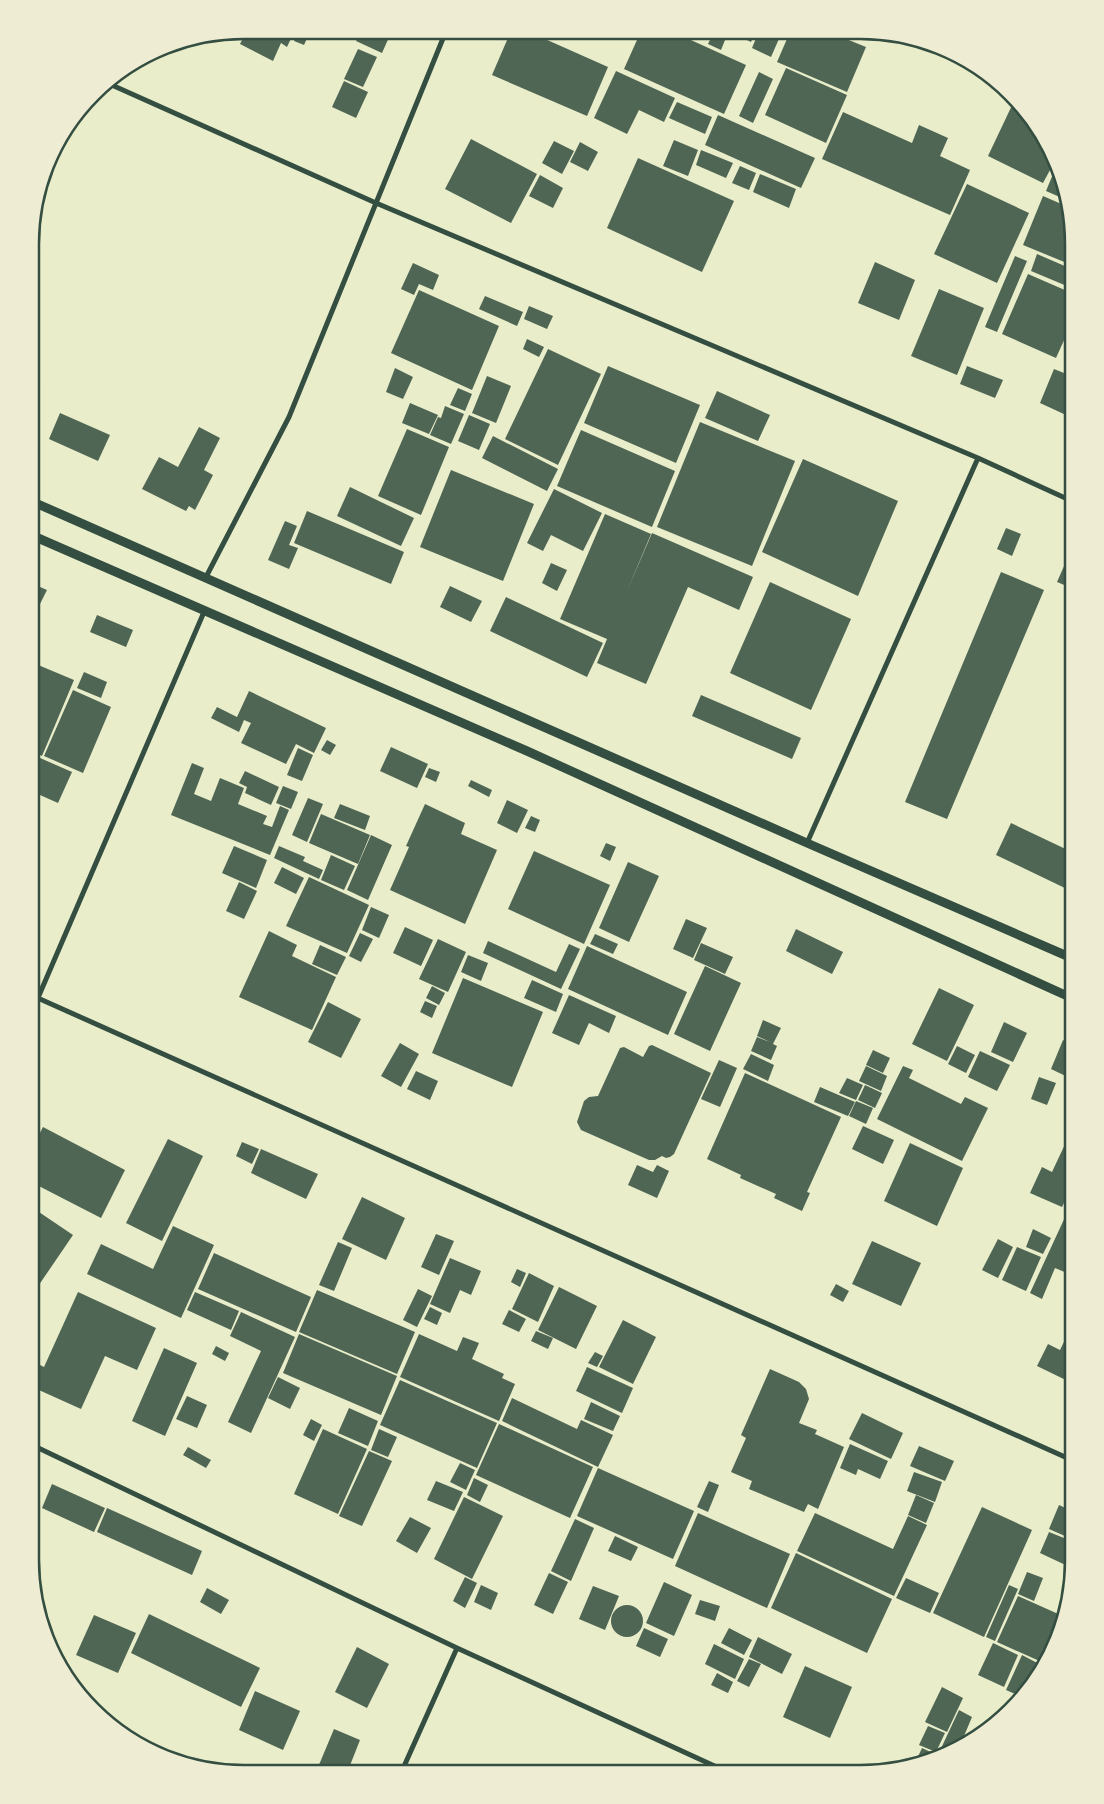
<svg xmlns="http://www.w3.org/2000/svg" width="1104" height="1804" font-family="Ubuntu,sans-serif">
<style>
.building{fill:#4f6655}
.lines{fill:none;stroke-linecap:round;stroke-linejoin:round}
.minor{stroke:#344e41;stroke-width:5}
.tertiary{stroke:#344e41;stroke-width:9}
.rim{fill:none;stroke:#344e41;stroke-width:2.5}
</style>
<rect width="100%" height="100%" fill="#e9edc9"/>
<path class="building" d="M244 30H295L287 47 281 43 273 61 240 44 246 32Z
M299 30H320L317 36 310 32 304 45 294 41Z
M361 30H380L390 35 382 53 356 41Z
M511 31H527L608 67 587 116 492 75Z
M641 31H671L746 65 724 114 624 69Z
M714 31H720L727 35 721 50 708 44Z
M728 31H756L751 42Z
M759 31 782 32 771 57 752 48Z
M790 32H829L866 47 847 92 777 62Z
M852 32H868L865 37Z
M358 49 377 57 363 87 344 79Z
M786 68 847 95 826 143 765 115Z
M616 71 675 98 664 122 639 110 627 134 594 118Z
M759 72 773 79 753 123 739 116Z
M995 79 1015 99 991 88Z
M344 81 368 92 356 118 332 107Z
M1015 99 1030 114 1056 159 1043 183 988 156Z
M677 102 712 117 705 134 669 118Z
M843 112 912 143 919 125 948 138 940 156 970 170 950 215 822 159Z
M718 115 815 158 801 188 705 145Z
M471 139 537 174 511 223 445 189Z
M674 140 698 150 688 176 663 166Z
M554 141 574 151 562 174 542 163Z
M580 142 598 152 588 171 570 162Z
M701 150 733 163 726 178 696 165Z
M638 158 734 201 702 272 607 228Z
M1058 162 1064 193 1062 198 1046 191Z
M740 166 756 173 749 190 732 183Z
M760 174 796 189 789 208 753 192Z
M540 175 563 188 553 208 529 196Z
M967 184 1029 213 997 283 934 254Z
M1043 196 1066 206 1074 244V266L1023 245Z
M1037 254 1074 270V289L1031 271Z
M1015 256 1027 261 997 332 985 327Z
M875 262 915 280 899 320 858 303Z
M413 263 439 275 433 290 419 284 414 295 401 289Z
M1028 274 1074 294V318L1056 358 1002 334Z
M939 289 984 308 957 375 911 356Z
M419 290 499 326 472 390 391 353Z
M485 296 523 312 517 326 479 309Z
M529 306 553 316 547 329 524 319Z
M527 339 544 347 539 357 523 349Z
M548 349 601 374 558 465 505 439Z
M608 366 700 405 676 463 584 423Z
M967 366 1003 380 995 398 960 384Z
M395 368 413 377 403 399 386 392Z
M1054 369 1074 377V396L1066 415 1040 403Z
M487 376 511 386 496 423 472 413Z
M458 388 472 394 465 411 450 405Z
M717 391 770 415 758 441 705 418Z
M410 403 438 415 429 434 402 423Z
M445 406 464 414 451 444 430 435 438 417 441 418Z
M60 413 110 435 98 461 49 439Z
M469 415 490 424 479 450 458 441Z
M700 422 795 461 752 566 657 527Z
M199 427 220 438 204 470 213 475 195 510 189 506 186 511 142 489 159 457 178 467Z
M407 429 449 447 421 515 378 496Z
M581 430 675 471 652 527 557 486Z
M493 436 558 469 547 491 482 458Z
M803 459 898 501 858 596 762 552Z
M451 470 534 504 503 581 420 547Z
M350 487 414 518 401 546 337 516Z
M554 489 602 513 583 551 551 535 543 551 527 543Z
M307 511 404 552 391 584 294 543Z
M605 514 651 534 627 591 652 533 753 577 739 610 688 587 646 684 597 663 607 639 560 619Z
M285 521 297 526 289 545 298 548 289 569 268 560Z
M1006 528 1021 534 1012 556 997 549Z
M1068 557 1074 560V589L1057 582Z
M551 563 567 570 557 591 542 583Z
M1001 572 1044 590 947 819 905 802Z
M770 582 851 619 811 710 730 673Z
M31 583 47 590 34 616 31 615Z
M450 586 482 601 471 622 440 607Z
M506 597 603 643 587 677 490 631Z
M97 615 133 630 126 647 90 632Z
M31 662 74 680 42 756 31 751Z
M84 672 107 682 101 698 77 688Z
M73 690 111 707 83 773 44 756Z
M249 691 326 728 314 753 296 744 286 764 241 743 251 723 244 720 239 732 211 718 217 707 237 717Z
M701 695 801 738 792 759 692 716Z
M327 740 336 745 330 755 321 750Z
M391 747 428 764 417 788 380 771Z
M298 748 313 755 302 781 287 775Z
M31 754 72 772 58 803 31 791Z
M192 763 204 768 194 794 211 801 220 778 244 788 238 804 267 816 263 824 272 827 280 806 289 810 270 855 171 815Z
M429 768 440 772 436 782 425 777Z
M245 771 279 787 271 805 245 793 247 787 239 783Z
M471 780 492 790 489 797 468 786Z
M283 786 298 792 291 809 276 803Z
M308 798 323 804 307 842 292 835Z
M507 800 528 810 517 833 497 823Z
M340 804 370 816 365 830 334 818Z
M425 804 465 823 461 834 497 850 465 924 390 890 409 847 406 846Z
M321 814 370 835 358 864 309 843Z
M531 816 540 820 535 832 525 828Z
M1011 823 1074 853V880L1069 890 996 855Z
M371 835 392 845 368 900 347 890Z
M606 843 616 847 610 861 600 856Z
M234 846 267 860 256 888 222 873Z
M279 846 305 857 303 861 323 870 319 879 274 858Z
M534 851 610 885 584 944 508 909Z
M331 855 355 866 344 890 321 880Z
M628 862 659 876 629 942 599 928Z
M282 867 304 878 296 894 274 883Z
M309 877 369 905 347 953 286 926Z
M239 882 257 891 244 919 226 911Z
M371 907 389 915 379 938 362 930Z
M686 919 707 928 693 958 673 949Z
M405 927 433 940 421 966 393 953Z
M796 929 843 952 832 974 786 951Z
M269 931 297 945 292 956 336 977 312 1030 239 997Z
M360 933 373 939 361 962 349 956Z
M595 934 618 944 613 954 590 944Z
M438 939 466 952 448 992 419 979Z
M488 941 556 972 569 944 580 949 561 989 483 953Z
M701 943 733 957 725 974 694 960Z
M320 945 346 957 337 975 312 964Z
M587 946 687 992 668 1035 568 989Z
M468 955 488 963 481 981 461 972Z
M705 966 741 983 710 1051 674 1034Z
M463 978 543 1012 512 1087 432 1053Z
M532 980 563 994 556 1012 524 998Z
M432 986 445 993 439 1005 426 998Z
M939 988 974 1005 947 1061 912 1044Z
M569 995 616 1016 609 1033 589 1023 579 1045 552 1033Z
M425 1001 437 1006 432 1018 420 1012Z
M328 1002 361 1019 341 1058 308 1042Z
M763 1020 781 1028 773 1044 777 1046 771 1060 751 1051 757 1037 770 1042 757 1036Z
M1004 1022 1027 1033 1013 1062 991 1052Z
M1063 1040 1074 1045V1080L1051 1069Z
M400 1043 419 1054 401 1087 381 1076Z
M652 1045 711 1073 674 1154 670 1157 666 1158 662 1156 655 1160H649L581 1130 577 1122 584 1101 589 1097 598 1096 620 1048 624 1047 643 1057 649 1046Z
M957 1046 975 1055 966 1073 948 1064Z
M873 1050 890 1058 883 1073 866 1065Z
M980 1051 1010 1065 997 1091 968 1077Z
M751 1054 774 1065 768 1081 743 1069Z
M719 1060 737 1068 720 1107 701 1099Z
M866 1066 887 1076 881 1091 859 1081Z
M903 1066 913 1070 909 1078 961 1104 965 1097 988 1108 962 1161 877 1119Z
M416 1071 438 1081 430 1100 407 1089Z
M745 1073 841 1117 807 1192 810 1193 802 1211 774 1198 776 1194 740 1178 741 1175 707 1159Z
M1039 1077 1056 1083 1047 1105 1031 1099Z
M847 1078 863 1085 856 1100 839 1093Z
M865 1085 882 1093 875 1108 858 1100Z
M820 1087 855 1102 848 1116 814 1102Z
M856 1101 873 1108 866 1124 849 1116Z
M1074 1125V1182L1062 1207 1030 1193 1042 1167 1052 1172Z
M863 1126 894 1140 883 1164 852 1149Z
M43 1127 125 1170 101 1218 31 1182V1150Z
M168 1139 203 1156 162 1241 126 1223Z
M242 1142 259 1149 252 1164 236 1156Z
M910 1143 963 1168 937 1226 884 1201Z
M261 1149 318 1174 306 1199 251 1173Z
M637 1165 653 1172 657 1165 669 1171 657 1198 628 1185Z
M1074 1192V1215L1065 1212Z
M362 1197 405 1218 386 1260 342 1239Z
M30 1206 73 1235 30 1298Z
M1066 1215 1074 1219V1276L1055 1268 1042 1299 1030 1293Z
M173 1226 214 1245 181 1318 87 1274 101 1244 153 1269Z
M1033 1229 1051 1238 1043 1254 1026 1247Z
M436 1234 454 1241 439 1275 421 1267Z
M998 1239 1013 1247 998 1278 982 1270Z
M872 1241 921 1263 901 1306 852 1284Z
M338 1242 352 1248 334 1291 319 1285Z
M1017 1247 1041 1257 1026 1291 1002 1280Z
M214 1253 311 1297 296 1332 198 1289Z
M450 1258 481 1271 471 1295 460 1290 450 1313 430 1304Z
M517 1269 526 1273 520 1287 511 1282Z
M529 1273 554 1286 538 1322 512 1309Z
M836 1284 849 1291 843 1302 830 1295Z
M559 1287 597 1306 576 1349 538 1330Z
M418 1289 432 1296 417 1327 403 1320Z
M317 1290 415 1332 397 1374 299 1332Z
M78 1292 156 1328 137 1370 105 1356 81 1409 30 1386V1360L44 1367Z
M195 1292 239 1311 231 1330 187 1310Z
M430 1307 442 1313 437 1325 424 1319Z
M509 1310 526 1319 519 1332 502 1324Z
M241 1312 295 1337 251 1433 228 1422 261 1351 230 1336Z
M623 1320 656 1337 633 1384 599 1367Z
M1074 1321V1384L1037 1366 1048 1344 1060 1350Z
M536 1331 553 1338 548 1349 531 1341Z
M299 1334 397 1376 381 1415 283 1373Z
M419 1334 457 1351 463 1337 479 1343 472 1359 504 1374 502 1378 515 1384 499 1421 400 1377Z
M216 1346 229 1353 225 1361 212 1354Z
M164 1348 197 1363 165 1436 132 1421Z
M595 1352 603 1356 597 1367 588 1363Z
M587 1367 633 1388 622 1413 576 1391Z
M770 1369 799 1382 806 1389 809 1399 799 1423 817 1430 815 1434 844 1447 818 1509 808 1504 804 1512 749 1489 752 1481 731 1472 746 1438 741 1435Z
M278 1377 300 1388 290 1409 268 1398Z
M400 1380 497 1423 477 1468 380 1425Z
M187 1396 207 1405 197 1428 176 1419Z
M512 1398 577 1429 581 1420 613 1435 598 1467 502 1421Z
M591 1402 620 1416 613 1431 584 1419Z
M349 1408 378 1421 368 1446 338 1433Z
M862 1413 903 1433 891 1459 849 1439Z
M311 1419 322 1425 314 1441 303 1435Z
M499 1424 593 1467 570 1518 476 1475Z
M323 1429 367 1449 338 1514 294 1494Z
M379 1429 397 1437 388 1457 371 1450Z
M850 1444 888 1461 880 1479 858 1469 856 1475 840 1468Z
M919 1446 954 1461 945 1481 910 1466Z
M188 1447 211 1460 206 1468 183 1455Z
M369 1451 392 1461 362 1526 339 1516Z
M460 1463 475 1470 466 1490 450 1482Z
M598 1468 694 1511 673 1559 577 1516Z
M914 1472 942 1482 935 1502 907 1491Z
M474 1478 488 1485 480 1502 467 1495Z
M436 1481 463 1492 454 1511 427 1500Z
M709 1481 719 1485 708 1512 697 1507Z
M52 1484 105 1508 94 1532 42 1508Z
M916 1495 934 1503 926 1523 908 1515Z
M464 1497 503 1516 472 1579 434 1559Z
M1059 1505 1074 1512V1540L1049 1529Z
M982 1507 1032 1530 984 1637 933 1613Z
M107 1508 202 1551 192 1575 97 1532Z
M698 1513 790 1554 767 1608 675 1566Z
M815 1513 893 1549 908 1516 927 1525 894 1596 797 1551Z
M410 1517 431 1528 417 1553 396 1541Z
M575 1519 594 1528 571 1581 551 1571Z
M1049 1532 1074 1542V1569L1040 1553Z
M615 1536 638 1547 631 1561 608 1551Z
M796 1553 892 1599 867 1653 771 1608Z
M1027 1572 1043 1578 1034 1601 1018 1594Z
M549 1573 568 1582 553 1614 534 1605Z
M465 1577 477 1583 465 1608 453 1601Z
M906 1578 939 1593 930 1613 896 1598Z
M664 1582 692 1595 674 1636 646 1623Z
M481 1585 498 1593 491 1610 474 1602Z
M1009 1585 1018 1589 995 1641 986 1637Z
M593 1586 619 1596 605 1630 579 1619Z
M207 1588 229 1600 221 1614 200 1602Z
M1018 1596 1065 1617 1063 1629 1044 1663 997 1642Z
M700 1600 720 1606 715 1621 695 1614Z
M611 1621a16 16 0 1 1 32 0a16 16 0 1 1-32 0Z
M149 1614 260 1668 241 1707 131 1653Z
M94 1615 136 1633 118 1673 76 1655Z
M644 1628 668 1639 660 1657 636 1646Z
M729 1628 752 1640 744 1655 721 1643Z
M758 1637 792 1654 782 1674 749 1657Z
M993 1643 1018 1655 1004 1687 978 1675Z
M714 1644 744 1659 735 1679 705 1664Z
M357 1647 389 1664 367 1708 335 1692Z
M1022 1655 1043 1666 1030 1690 1026 1694 1025 1693 1022 1697 1006 1690Z
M749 1659 761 1664 749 1687 737 1681Z
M805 1666 852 1687 830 1738 783 1717Z
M717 1673 733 1682 728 1693 711 1685Z
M942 1687 963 1698 947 1732 925 1722Z
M255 1691 300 1711 283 1750 239 1730Z
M959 1710 972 1717 959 1748 942 1758 936 1759Z
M928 1726 945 1733 936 1752 919 1745Z
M334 1729 360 1740 347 1773 316 1772Z
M922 1748 935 1754 932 1760 915 1763Z
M468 1766 482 1773H465Z"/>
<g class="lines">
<path class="minor" d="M105 82 376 203 978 458 1074 502
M206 577 289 417 446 31
M807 843 978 458
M31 995 1074 1461
M31 1014 204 612
M30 1444 457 1648 732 1774
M401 1773 457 1648"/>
<path class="tertiary" d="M31 501 807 843 1074 959
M31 535 527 751 1074 999"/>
</g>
<path d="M0 0H1104V1804H0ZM244 39H860A205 205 0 0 1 1065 244V1560A205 205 0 0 1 860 1765H244A205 205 0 0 1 39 1560V244A205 205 0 0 1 244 39Z" fill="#eeecd3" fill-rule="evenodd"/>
<path class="rim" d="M244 39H860A205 205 0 0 1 1065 244V1560A205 205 0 0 1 860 1765H244A205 205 0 0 1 39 1560V244A205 205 0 0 1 244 39Z"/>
</svg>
